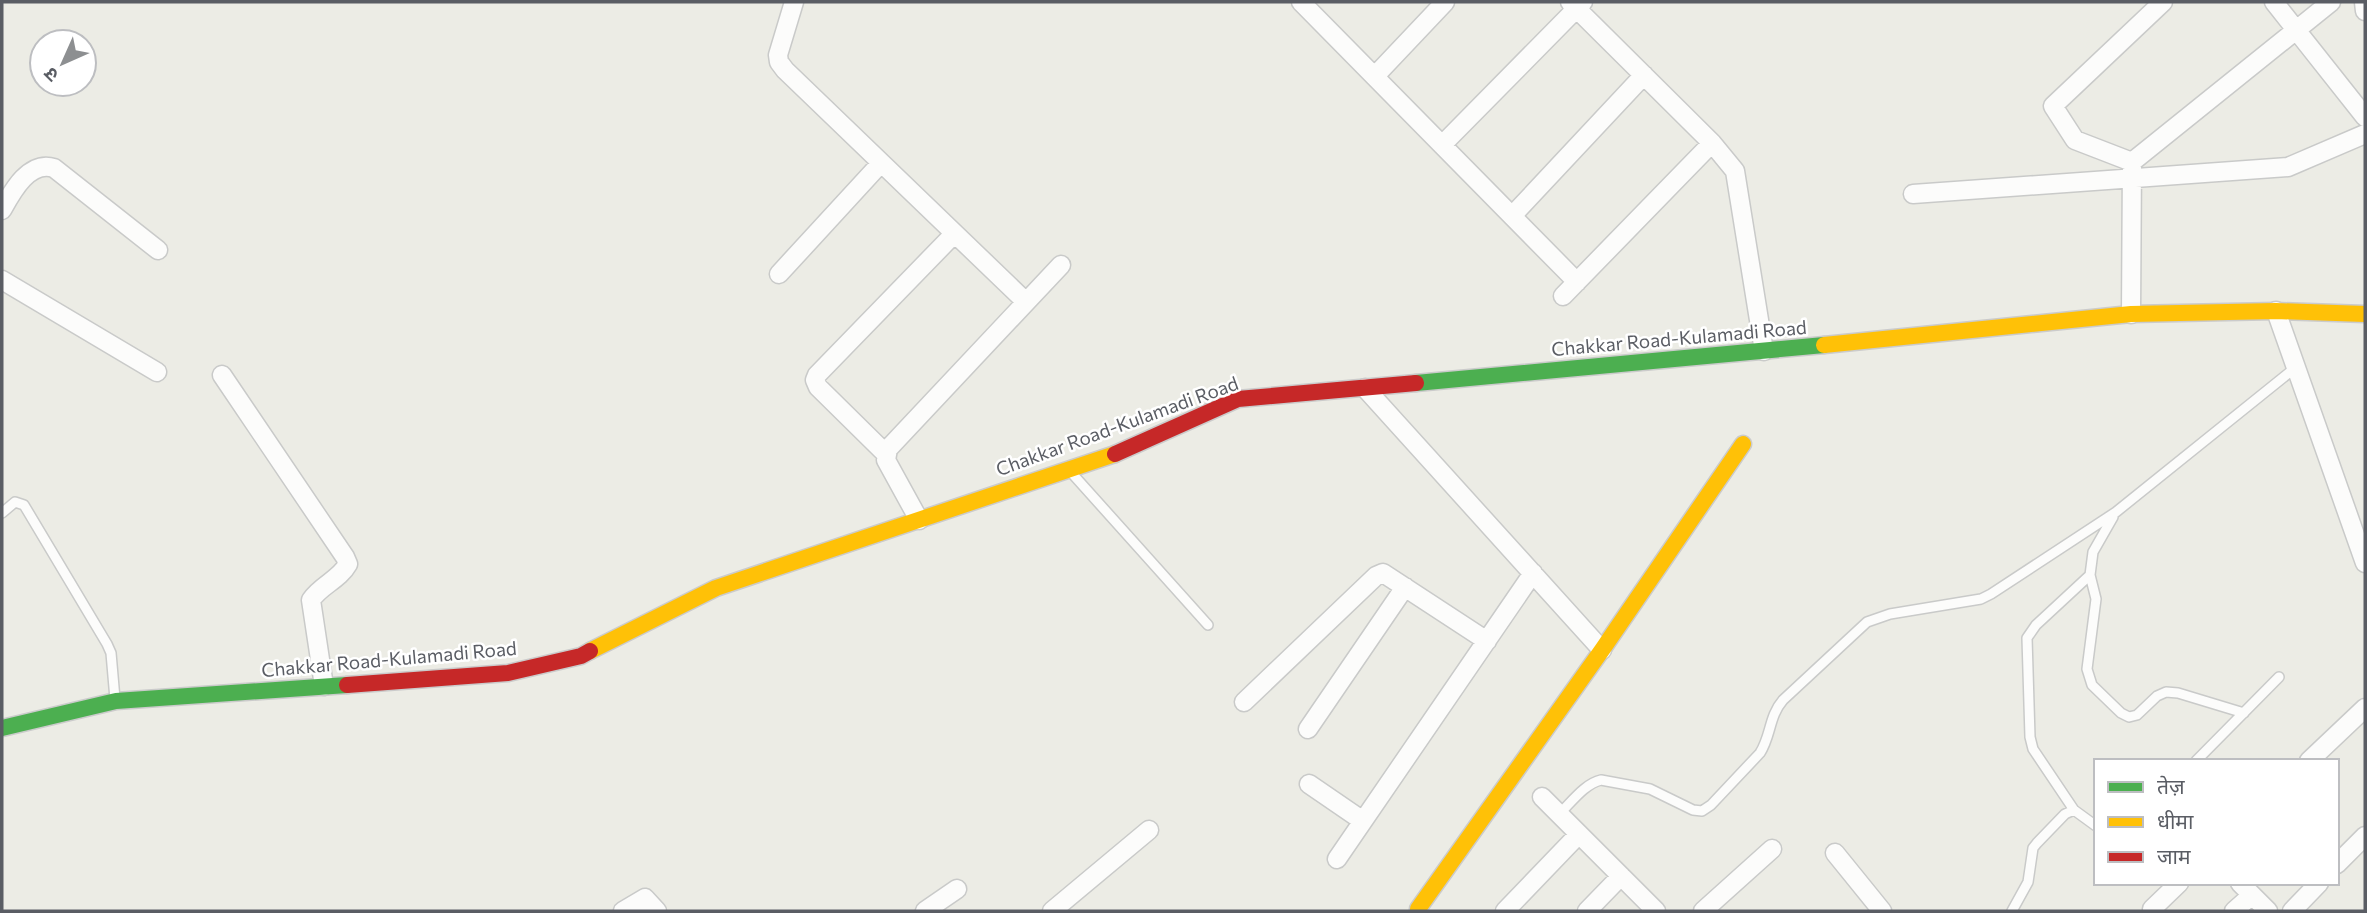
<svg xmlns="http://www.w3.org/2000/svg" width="2367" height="913" font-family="Commissioner,'Noto Sans Devanagari',sans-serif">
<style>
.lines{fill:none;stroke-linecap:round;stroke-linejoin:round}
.lane-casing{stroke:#c9cac9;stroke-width:12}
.street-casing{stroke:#c9cac9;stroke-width:21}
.fast-casing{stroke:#cbcbcb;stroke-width:19}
.slow-casing{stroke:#cbcbcb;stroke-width:19}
.jam-casing{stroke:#cbcbcb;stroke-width:19}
.lane{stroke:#fcfcfb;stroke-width:9}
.street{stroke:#fcfcfb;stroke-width:18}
.fast{stroke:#4caf50;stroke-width:16}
.slow{stroke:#ffc107;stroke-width:16}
.jam{stroke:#c62828;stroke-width:16}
.labels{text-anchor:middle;stroke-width:5;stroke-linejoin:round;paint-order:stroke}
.street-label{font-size:19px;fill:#5a5d64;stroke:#fff}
</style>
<rect width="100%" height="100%" fill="#ecece5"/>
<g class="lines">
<g class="lane-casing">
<path id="lane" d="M1069 470 1208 625
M2 513 15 502 24 505 107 644 111 653 115 699
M2113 517 2093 552 2090 575 2096 599 2087 669 2092 685 2121 713 2129 717 2137 715 2157 696 2166 692 2178 693 2244 713
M2196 761 2279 677
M2074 810 2033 749 2030 737 2027 638 2036 625 2090 575
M1559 814C1571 803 1584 784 1601 780L1650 789 1693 810 1702 811 1711 805 1760 753C1771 736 1769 716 1783 700L1867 622 1890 614 1981 599 1991 594 2116 512 2295 368
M2012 911 2028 882 2033 848 2037 843 2065 814 2074 810 2096 826"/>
</g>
<g class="street-casing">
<path id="street" d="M794 2 778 55 779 62 785 70 1026 302
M1301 2 1577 282
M1570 2 1712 143 1735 171 1764 351
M2274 2 2365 117
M2364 2 2365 11
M1375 76 1445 2
M1442 145 1583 2
M2132 162 2075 140 2053 106 2163 2
M1913 194 2288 167 2365 134
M2 210C12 192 29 160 54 168L158 250
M1512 216 1644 75
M779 274 881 163
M2 280 157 372
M1563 296 1712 143
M2276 311 2365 563
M2131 314 2132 162 2331 2
M222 375 345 557 348 564C339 580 321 585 311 600L324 686
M1365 388 1602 650
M886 454 818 387 815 380 817 375 954 234
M919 520 886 460 888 449 1061 265
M1244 702 1376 576 1383 573 1487 641
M1308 729 1405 587
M2309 761 2365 708
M1309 784 1363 821
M1542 797 1656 911
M1835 853 1882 911
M1337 859 1533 573
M2337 864 2365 836
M2240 883 2268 911
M2152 909 2179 883
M623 911 645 898 657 911
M925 911 957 889
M1052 911 1149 830
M1505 911 1579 834
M1587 911 1621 876
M1703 911 1772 849
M2234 911 2252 895
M2292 911 2319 883"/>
</g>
<g class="fast-casing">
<path id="fast" d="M1416 383 1824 345
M2 728 116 701 347 685"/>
</g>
<g class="slow-casing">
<path id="slow" d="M1824 345 2131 314 2276 311 2365 314
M590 651 716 588 1115 454
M1418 909 1602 650 1743 444"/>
</g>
<g class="jam-casing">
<path id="jam" d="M1115 454 1238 399 1416 383
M347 685 508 673 581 656 590 651"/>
</g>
<use href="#lane" class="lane"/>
<use href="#street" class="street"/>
<use href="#fast" class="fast"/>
<use href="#slow" class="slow"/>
<use href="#jam" class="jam"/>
</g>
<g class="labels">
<g class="street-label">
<text transform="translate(1679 338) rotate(-5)" y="7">Chakkar Road-Kulamadi Road</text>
<text transform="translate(1117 426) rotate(-20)" y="7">Chakkar Road-Kulamadi Road</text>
<text transform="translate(389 659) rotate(-5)" y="7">Chakkar Road-Kulamadi Road</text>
</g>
</g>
<rect width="2367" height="913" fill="none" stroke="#5a5d64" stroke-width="7"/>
<rect x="2094" y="759" width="245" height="126" fill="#ffffff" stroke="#bdbec1" stroke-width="2"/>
<rect x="2108" y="782" width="35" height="10" fill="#4caf50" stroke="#bdbec1" stroke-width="2"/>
<text x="2157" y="794" font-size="21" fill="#5a5d64">तेज़</text>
<rect x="2108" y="817" width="35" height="10" fill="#ffc107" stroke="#bdbec1" stroke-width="2"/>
<text x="2157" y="829" font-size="21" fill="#5a5d64">धीमा</text>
<rect x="2108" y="852" width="35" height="10" fill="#c62828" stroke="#bdbec1" stroke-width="2"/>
<text x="2157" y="864" font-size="21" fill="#5a5d64">जाम</text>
<g transform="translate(63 63) rotate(225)"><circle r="33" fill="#ffffff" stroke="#bdbec1" stroke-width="2"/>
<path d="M0-5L12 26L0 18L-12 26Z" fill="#8d8f91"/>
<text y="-10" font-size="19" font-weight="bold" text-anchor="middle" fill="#5a5d64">उ</text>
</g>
</svg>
